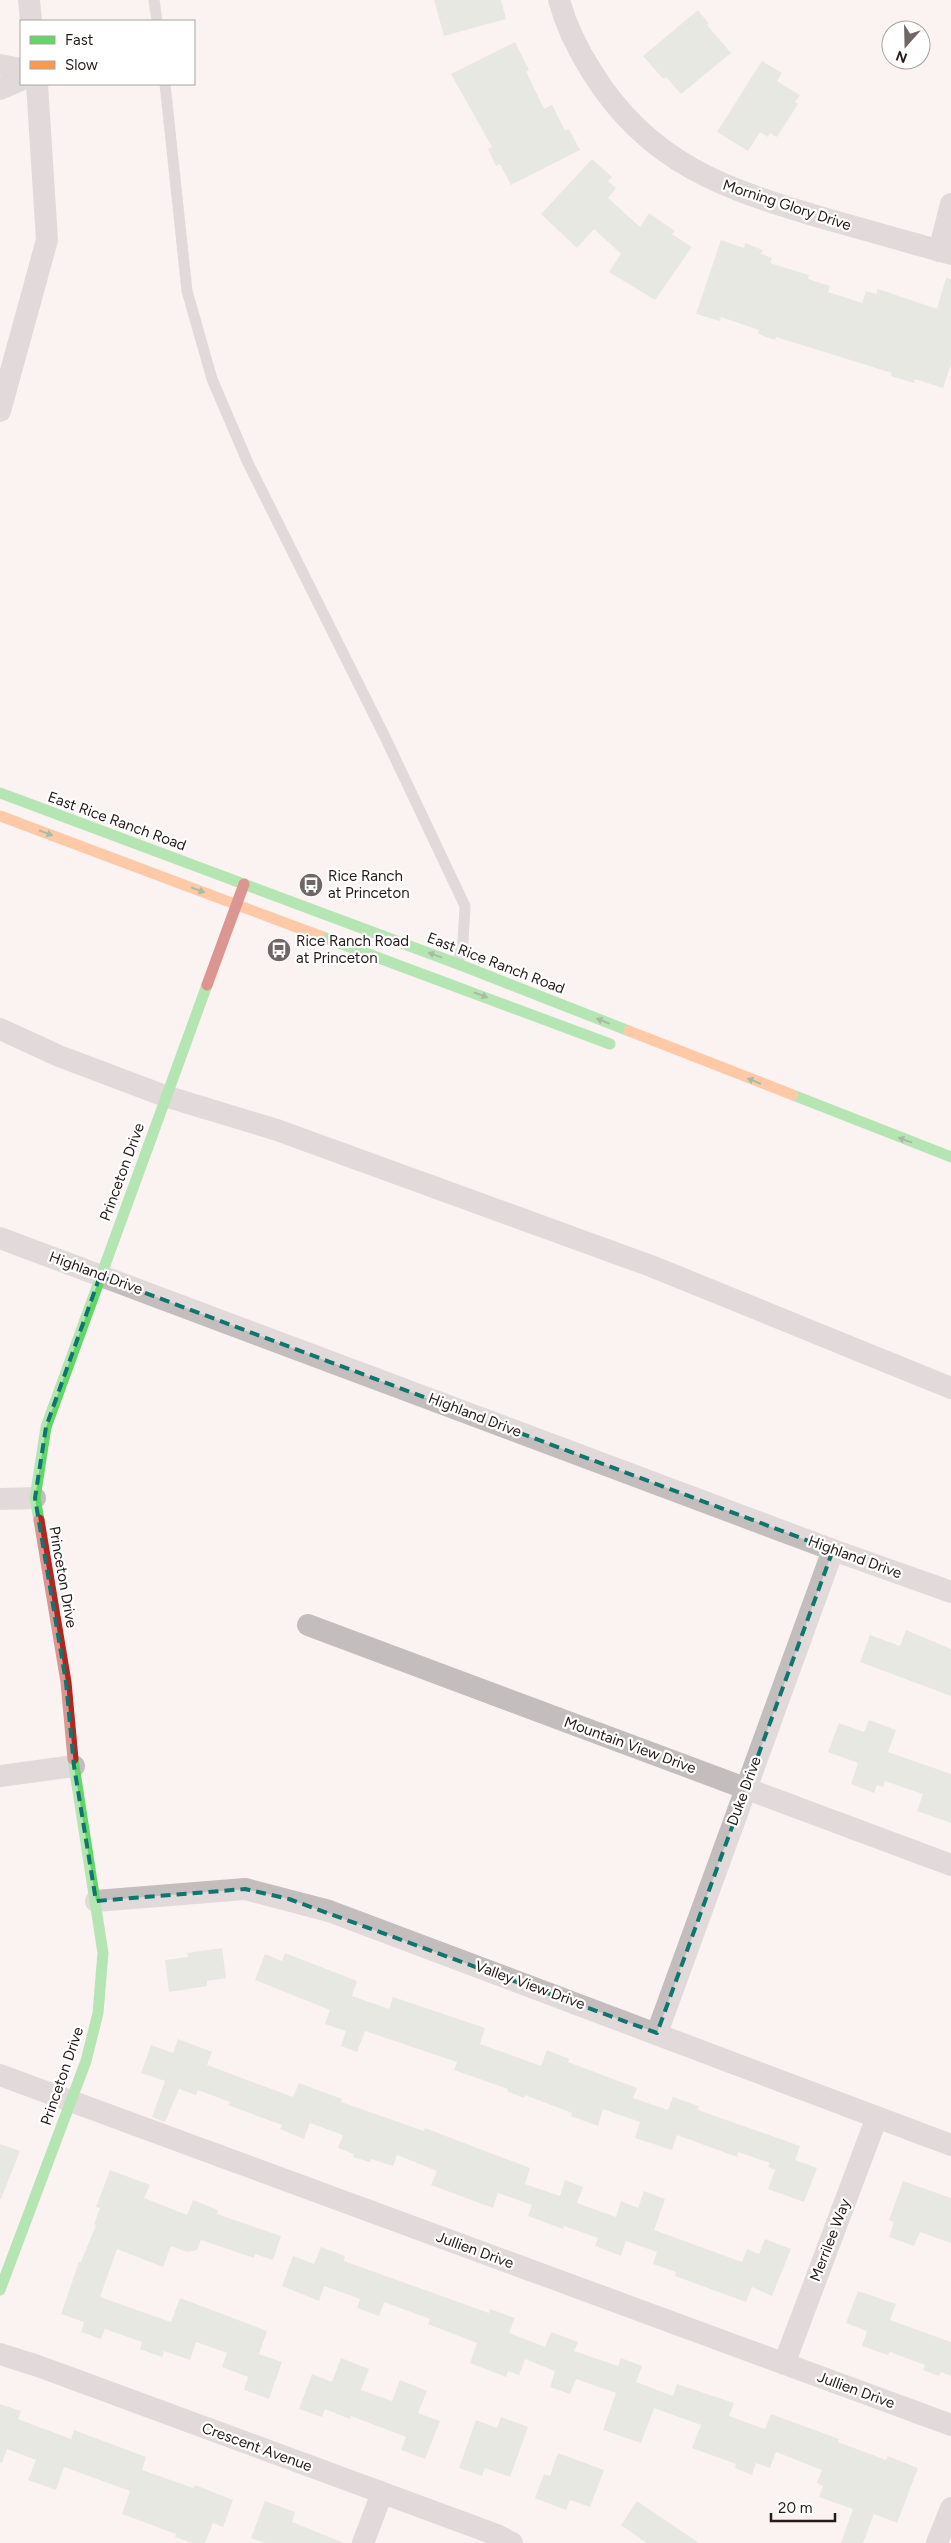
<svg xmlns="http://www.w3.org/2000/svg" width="951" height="2543" font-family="Figtree,sans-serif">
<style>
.building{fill:#d1dbcf}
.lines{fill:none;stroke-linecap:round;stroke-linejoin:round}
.lane{stroke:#c4bdbd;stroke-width:11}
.street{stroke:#c4bdbd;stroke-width:22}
.fast{stroke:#63d668;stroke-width:11}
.slow{stroke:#ff974d;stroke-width:11}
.jam{stroke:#b3261e;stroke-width:11}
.oneway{fill:#457841}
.marked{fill:none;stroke:#0f766e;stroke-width:4;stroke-dasharray:10 6;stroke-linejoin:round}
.labels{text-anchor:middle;stroke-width:4.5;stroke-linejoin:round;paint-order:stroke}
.street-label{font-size:15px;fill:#271a1a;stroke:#fff}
.poi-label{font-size:15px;fill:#271a1a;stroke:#fff;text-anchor:start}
</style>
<rect width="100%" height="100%" fill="#fbf2f2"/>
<path class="building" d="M434 0H501L506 19 444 36Z
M698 10 709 24 707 25 731 53 681 94 666 77 663 79 643 56Z
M515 42 529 70 526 71 544 109 552 105 565 131 569 129 580 150 511 185 500 164 496 166 488 149 492 147 451 74Z
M762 61 782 73 777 81 800 95 795 102 798 104 777 137 770 133 768 137 760 132 748 151 717 132Z
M592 159 612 177 608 181 616 188 608 198 640 227 649 213 675 231 672 234 692 247 655 300 609 272 621 254 594 229 577 248 541 214Z
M721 240 744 248 745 243 763 250 761 254 772 258 770 263 809 275 808 279 830 286 828 292 862 303 866 291 876 294 878 289 937 309 946 278 951 279V364L943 388 915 379 914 383 891 376 892 373 847 359 776 337 775 340 758 334 759 330 721 317 720 321 696 314Z
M906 1630 951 1649V1696L860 1662 870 1635 900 1646Z
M869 1720 896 1730 888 1752 951 1774V1823L917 1811 923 1794 885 1781 883 1787 877 1785 874 1793 851 1784 858 1763 828 1752 839 1723 864 1732Z
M222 1948 226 1978 207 1981V1986L169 1992 165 1960 188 1957 187 1953Z
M285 1953 357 1981 352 1996 389 2009 393 1997 485 2028 480 2044 541 2066 547 2050 569 2059 568 2062 637 2088 633 2098 668 2110 673 2097 699 2106 698 2110 800 2146 795 2160 817 2168 804 2202 768 2189 775 2170 768 2167 770 2163 738 2152 737 2157 677 2135 672 2150 635 2138 640 2122 603 2109 598 2126 571 2116 572 2113 525 2095 524 2098 507 2091 508 2089 454 2070 457 2062 365 2031 357 2052 341 2046 346 2031 325 2024 330 2010 255 1980 265 1954 282 1961Z
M178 2039 212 2052 207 2065 293 2097 299 2083 342 2099 341 2102 424 2131 425 2128 530 2168 525 2184 560 2196 565 2180 583 2187 577 2203 616 2217 621 2201 638 2208 644 2191 665 2199 654 2230 742 2262 747 2249 759 2254 765 2239 791 2249 772 2296 752 2287 746 2302 675 2276 676 2272 653 2264 657 2252 626 2241 621 2256 595 2246 598 2238 564 2226 563 2229 528 2216 532 2205 498 2193 493 2208 431 2185 437 2171 397 2155 393 2166 371 2159 370 2162 353 2157 354 2154 338 2148 343 2135 310 2123 304 2139 280 2129 282 2125 228 2105 230 2102 198 2090 196 2095 179 2089 165 2122 152 2117 165 2081 141 2073 151 2045 173 2053Z
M0 2144 20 2151 1 2199H0Z
M110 2170 150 2185 144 2198 187 2215 193 2200 218 2210 217 2214 281 2236 273 2260 255 2254 254 2258 201 2240 197 2250 187 2252 171 2246 163 2267 117 2249 100 2297 171 2322 180 2298 267 2331 259 2354 282 2362 269 2399 244 2390 248 2377 222 2367 227 2353 196 2342 190 2360 164 2351 162 2357 140 2349 142 2342 105 2329 101 2339 81 2332 84 2322 61 2314 79 2262H81L96 2225 94 2224 100 2208 96 2207Z
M903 2181 951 2198V2243L920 2232 914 2246 889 2237 894 2222 889 2220Z
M321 2247 345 2256 344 2261 489 2313 490 2309 515 2318 509 2333 545 2347 551 2332 578 2342 574 2351 618 2366 621 2358 642 2366 636 2382 673 2396 677 2384 734 2403 729 2416 765 2429 771 2414 839 2439 838 2442 886 2460 888 2456 918 2468 897 2523 874 2514 863 2543H841L853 2509 819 2497 823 2486 817 2483 822 2470 776 2452 770 2468 756 2463 752 2475 735 2468 736 2464 692 2448 701 2425 654 2408 641 2443 603 2430 616 2393 576 2379 570 2394 550 2387 555 2371 525 2359 519 2375 508 2371 506 2377 470 2363 477 2343 428 2324 430 2319 384 2302 379 2316 357 2308 360 2299 324 2286 319 2301 282 2286 293 2256 314 2264Z
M858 2291 896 2304 890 2320 951 2342V2376L941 2372 939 2376 923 2370 925 2365 890 2352 888 2355 862 2346 867 2331 846 2323Z
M341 2358 369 2369 361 2390 392 2401 400 2380 427 2391 418 2413 440 2421 425 2459 401 2450 406 2437 351 2416 350 2419 325 2409 322 2417 299 2409 312 2374 332 2382Z
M0 2404 21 2411 18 2419 71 2439 74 2430 146 2457 142 2470 193 2488 195 2485 233 2500 223 2527 213 2523 205 2543H192L175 2537 176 2534 122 2514 130 2491 64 2467 56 2490 28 2480 36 2460 7 2449 2 2463 0 2462Z
M501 2417 528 2427 510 2477 485 2468 482 2476 459 2468 476 2420 497 2428Z
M558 2453 604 2470 590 2507 570 2500 566 2510 535 2498 544 2474 550 2476Z
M265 2501 295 2512 292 2522 344 2543H265L251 2538Z
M637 2501 699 2543H647L621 2525Z"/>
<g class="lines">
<path class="lane" d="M154 0 157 21
M165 84 187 291 212 379 248 463 385 737 465 906 463 942 458 963"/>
<path class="street" d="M29 0 31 21
M559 0C566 26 578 50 592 72 649 164 725 189 823 218 866 230 908 242 951 254
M0 65 21 69
M0 89 21 80
M939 251 951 204
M0 411 47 240 37 84
M0 1029 59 1056 165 1096 277 1130 651 1266 951 1388
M0 1238 833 1550 951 1592
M0 1499 35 1498
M308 1625 951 1865
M0 1776 74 1766
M96 1901 245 1889 329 1911 951 2145
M657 2033 833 1550
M0 2075 951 2425
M0 2354 38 2366 497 2535 512 2543
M784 2364 877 2117
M363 2543 382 2493
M937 2543 951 2508"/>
<path class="fast" d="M0 793 458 964 629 1031
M320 936 610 1044
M793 1095 951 1157
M39 1520 35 1498 46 1427 207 985
M0 2290 86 2061 98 2013 103 1953 73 1759"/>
<path class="slow" d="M0 816 320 936
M629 1031 793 1095"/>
<path class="jam" d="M207 985 244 884
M39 1520 66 1682 73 1759"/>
</g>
<defs><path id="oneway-solid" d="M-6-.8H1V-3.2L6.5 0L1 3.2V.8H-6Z" transform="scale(1.25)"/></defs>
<g class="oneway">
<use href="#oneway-solid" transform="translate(46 833) rotate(20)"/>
<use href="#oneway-solid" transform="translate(198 890) rotate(20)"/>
<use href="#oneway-solid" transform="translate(435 955) rotate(-160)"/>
<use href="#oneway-solid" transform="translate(481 995) rotate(21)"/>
<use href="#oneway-solid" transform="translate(603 1021) rotate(-158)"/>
<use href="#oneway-solid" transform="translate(754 1081) rotate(-158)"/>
<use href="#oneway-solid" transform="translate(905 1140) rotate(-160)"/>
</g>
<path d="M0 0H951V2543H0ZM100 1276 833 1550 657 2033 289 1899 245 1889 96 1901 74 1766 66 1682 35 1498 46 1427Z" fill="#fbf2f2" fill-opacity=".55" fill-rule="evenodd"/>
<path class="marked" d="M100 1276 833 1550 657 2033 289 1899 245 1889 96 1901 74 1766 66 1682 35 1498 46 1427Z"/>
<defs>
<g id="bus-disc" transform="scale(1.25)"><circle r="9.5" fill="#716666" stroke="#fff"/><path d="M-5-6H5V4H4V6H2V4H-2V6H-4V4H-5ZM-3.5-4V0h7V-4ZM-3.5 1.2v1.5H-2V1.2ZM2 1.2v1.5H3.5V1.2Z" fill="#fff"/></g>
</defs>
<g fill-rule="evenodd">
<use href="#bus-disc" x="311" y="885"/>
<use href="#bus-disc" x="279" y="950"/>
</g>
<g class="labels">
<g class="street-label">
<text transform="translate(787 205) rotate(18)" y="5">Morning Glory Drive</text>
<text transform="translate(117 821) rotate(20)" y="5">East Rice Ranch Road</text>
<text transform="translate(496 963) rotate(21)" y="5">East Rice Ranch Road</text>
<text transform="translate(122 1172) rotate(-70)" y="5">Princeton Drive</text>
<text transform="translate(96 1273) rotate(20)" y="5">Highland Drive</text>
<text transform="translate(475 1415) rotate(21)" y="5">Highland Drive</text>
<text transform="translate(855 1557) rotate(20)" y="5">Highland Drive</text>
<text transform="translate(63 1577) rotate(80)" y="5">Princeton Drive</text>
<text transform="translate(630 1745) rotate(20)" y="5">Mountain View Drive</text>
<text transform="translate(744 1791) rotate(-70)" y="5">Duke Drive</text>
<text transform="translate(530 1985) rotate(20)" y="5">Valley View Drive</text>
<text transform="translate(62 2076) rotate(-71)" y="5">Princeton Drive</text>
<text transform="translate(830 2240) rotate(-69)" y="5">Merrilee Way</text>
<text transform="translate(475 2250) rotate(20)" y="5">Jullien Drive</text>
<text transform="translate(856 2390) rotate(20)" y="5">Jullien Drive</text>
<text transform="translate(257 2447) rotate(20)" y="5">Crescent Avenue</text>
</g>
<g class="poi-label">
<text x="328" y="881">Rice Ranch<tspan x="328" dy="17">at Princeton</tspan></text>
<text x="296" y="946">Rice Ranch Road<tspan x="296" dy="17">at Princeton</tspan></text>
</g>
</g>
<rect x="20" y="20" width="175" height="65" fill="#ffffff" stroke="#a9a3a3"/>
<rect x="30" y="36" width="25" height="8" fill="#63d668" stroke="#a9a3a3"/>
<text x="65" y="45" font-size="15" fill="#271a1a">Fast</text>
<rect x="30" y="61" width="25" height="8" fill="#ff974d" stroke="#a9a3a3"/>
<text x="65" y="70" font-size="15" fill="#271a1a">Slow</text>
<g transform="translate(906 45) rotate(200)"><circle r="24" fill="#ffffff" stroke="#a9a3a3"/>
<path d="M0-4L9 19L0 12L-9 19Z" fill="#716666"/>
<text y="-8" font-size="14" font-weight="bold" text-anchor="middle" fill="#271a1a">N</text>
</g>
<path d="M771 2513v8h64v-8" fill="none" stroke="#271a1a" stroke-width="2.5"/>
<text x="778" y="2513" font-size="15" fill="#271a1a" stroke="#ffffff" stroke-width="4" paint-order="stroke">20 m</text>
</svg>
